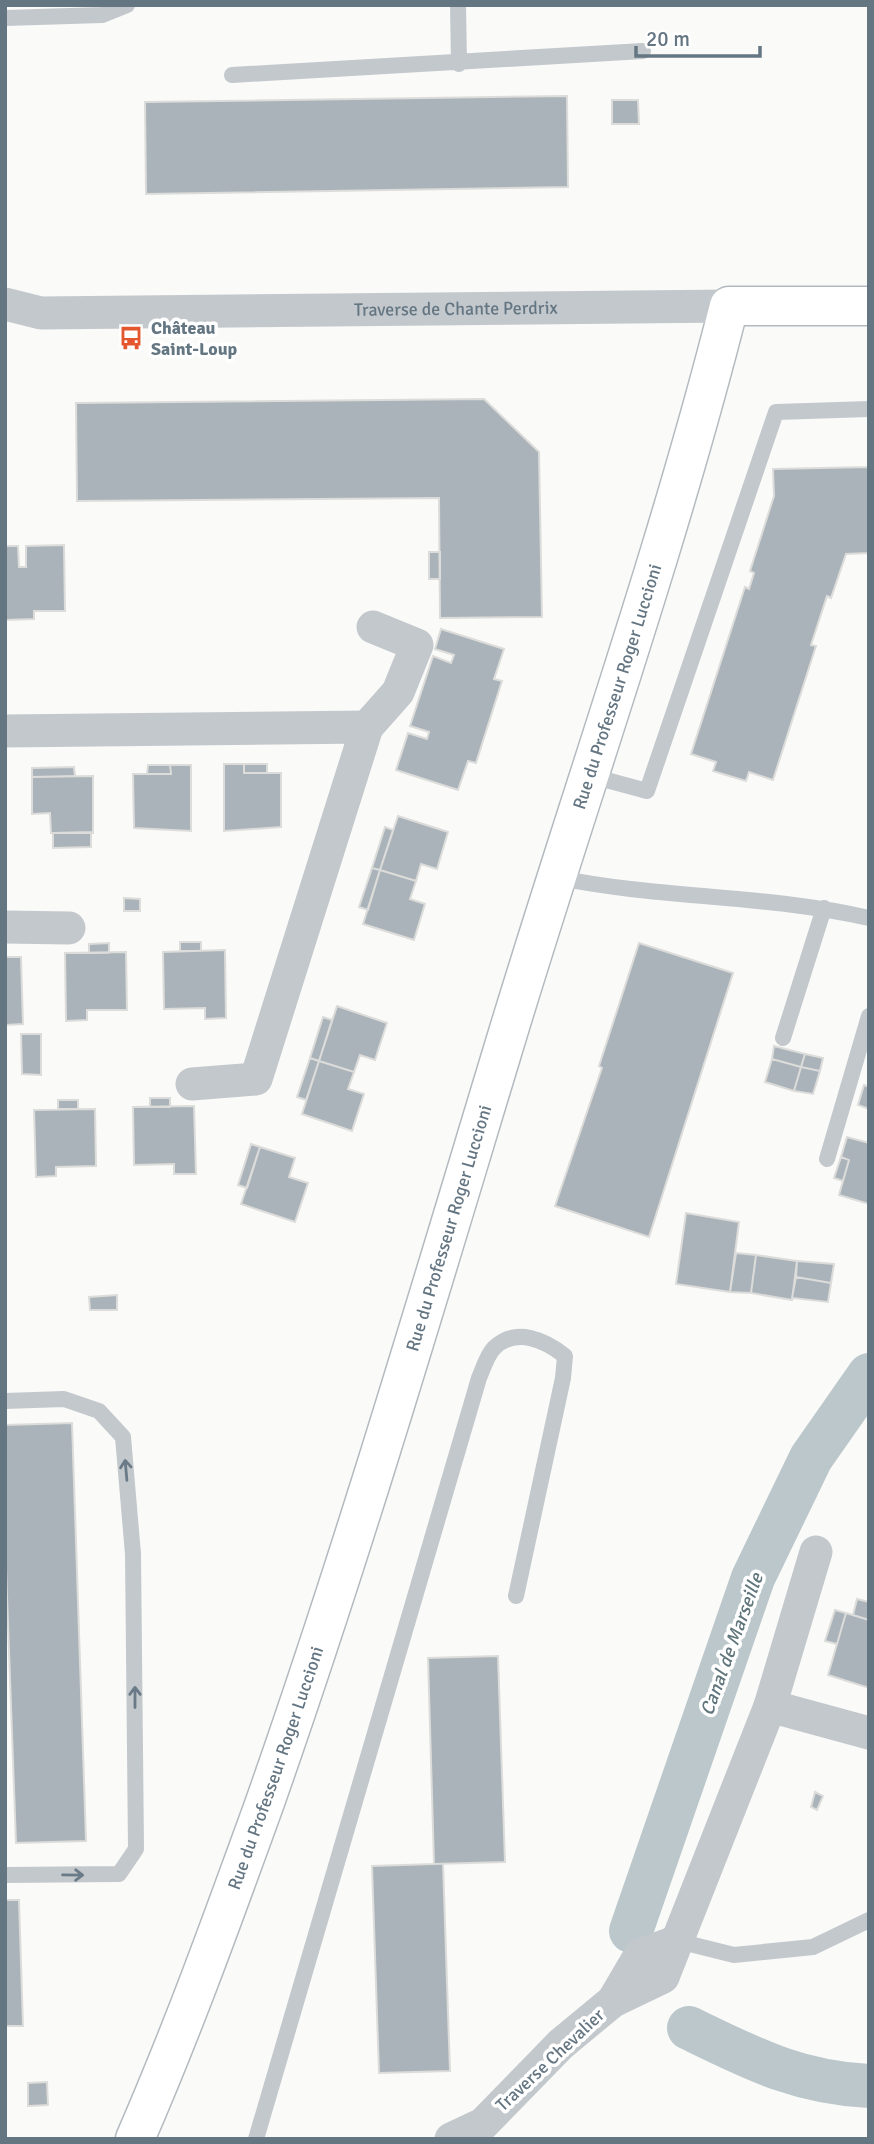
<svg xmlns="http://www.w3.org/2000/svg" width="874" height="2144" font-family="Signika,sans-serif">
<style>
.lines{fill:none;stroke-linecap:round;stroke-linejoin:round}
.canal{stroke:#bbc7cb;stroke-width:44}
.building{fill:#aab3b9;stroke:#dcdcda;stroke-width:2}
.secondary-casing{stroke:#b3babf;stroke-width:41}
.lane{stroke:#c3c8cc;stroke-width:16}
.street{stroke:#c3c8cc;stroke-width:33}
.secondary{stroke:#fff;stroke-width:38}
.oneway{stroke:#6a7a87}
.labels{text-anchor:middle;stroke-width:7;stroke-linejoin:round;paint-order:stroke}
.street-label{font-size:18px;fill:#657683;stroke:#fff}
.poi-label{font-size:18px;font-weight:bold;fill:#657683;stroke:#fff;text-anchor:start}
.water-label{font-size:19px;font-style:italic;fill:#60757c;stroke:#fff}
</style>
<rect width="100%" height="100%" fill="#fafaf8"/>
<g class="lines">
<path class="canal" d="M631 1931 753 1578 811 1458 869 1375
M689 2028C751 2058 798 2083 869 2086"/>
</g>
<path class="building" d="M567 96 568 187 146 194 145 102Z
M612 100H638L639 124H612Z
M484 399 539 452 542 617 440 618 439 498 77 501 76 403Z
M869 467V553L846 554 831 598 827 596 811 645 816 646 773 780 749 772 746 781 713 771 716 762 691 754 745 587 749 589 754 573 750 571 774 496 773 469Z
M64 545 65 611H34V619L5 620V546H18L19 567H26V546Z
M429 552H440V579H429Z
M441 629 504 649 494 679 502 681 476 763 468 761 458 790 396 770 408 733 427 739 429 732 410 726 433 656 451 663 454 655 435 649Z
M224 764H244V773H281V827L224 831Z
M244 764H267V773H244Z
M148 765H170L171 774H147Z
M170 765H191V831L134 828 133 774H171Z
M74 767 75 776 32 777V768Z
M93 776V833H51L50 813 32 814V777Z
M398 816 448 832 437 869 421 864 416 881 380 870Z
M385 827 393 830 380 870 372 868Z
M91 832V847L53 848V833Z
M372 868 380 870 368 910 359 907Z
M380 870 416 881 410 899 425 904 414 940 363 924Z
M124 898 140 899V911H124Z
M180 942H201V951H180Z
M109 943V953H89V944Z
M639 943 733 973 649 1237 555 1206 602 1068 599 1066Z
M225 950 226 1018 205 1019V1008L164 1009 163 952Z
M126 952 127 1010H87V1020L66 1021 65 953Z
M5 957H21L23 1024 5 1025Z
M337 1006 387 1023 375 1060 360 1055 354 1072 319 1061Z
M323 1017 332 1020 319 1061 310 1058Z
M21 1034H41V1075L22 1074Z
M774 1046 805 1054 801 1067 772 1059Z
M805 1054 823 1058 820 1071 801 1067Z
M310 1058 319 1061 306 1100 297 1097Z
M772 1059 801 1067 794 1091 765 1082Z
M319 1061 354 1072 348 1089 364 1094 352 1131 302 1114Z
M801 1067 820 1071 813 1094 794 1091Z
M864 1085 869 1087V1109L858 1105Z
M150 1098H170V1107H150Z
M58 1100H78V1109H58Z
M194 1106 196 1174H174V1164L134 1165 133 1107Z
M95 1109 96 1166 56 1167V1176L36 1177 34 1110Z
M847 1137 869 1143V1204L839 1195 849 1160 841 1157Z
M251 1144 260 1147 247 1188 238 1185Z
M260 1147 295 1158 289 1177 308 1183 295 1222 241 1204Z
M841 1157 849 1160 843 1181 834 1178Z
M686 1213 739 1222 730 1292 676 1284Z
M736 1253 756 1255 751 1293 730 1292Z
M756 1255 797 1261 792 1300 751 1293Z
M797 1261 834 1264 831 1283 796 1277Z
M796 1277 831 1283 828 1302 792 1298Z
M117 1295V1310H90L89 1297Z
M72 1423 86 1841 16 1843 5 1541V1425Z
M857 1599 869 1602V1620L853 1615Z
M835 1610 846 1613 837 1644 825 1641Z
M846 1613 869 1620V1688L828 1675Z
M498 1656 505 1862 434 1864 428 1658Z
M815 1792 823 1796 817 1810 811 1807Z
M434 1864H443L450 2071 379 2073 372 1866Z
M5 1900H19L23 2026H5Z
M47 2082 48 2105 28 2106V2083Z"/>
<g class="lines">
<g class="secondary-casing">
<g id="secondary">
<path id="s2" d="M135 2139C183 2029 223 1918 264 1805 351 1558 425 1307 501 1056 576 806 665 559 729 306H869"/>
</g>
</g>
<path class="lane" d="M458 5 459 64
M5 18 102 15 127 5
M232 75 643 51
M588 775 647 791 776 412 869 409
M555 877C659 899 765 894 869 918
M783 1038 824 908
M827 1159 869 1016
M5 1401 64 1399 99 1411 123 1437 133 1554 136 1849 119 1874 5 1875
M678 1941 734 1955 813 1947 869 1920
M256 2139 479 1378C483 1369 487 1355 494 1348 516 1326 546 1341 565 1356L563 1378 516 1596"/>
<g class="street">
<path id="s1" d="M5 304 41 313 729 306"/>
<path d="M5 731 367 727"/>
<path d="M5 927 69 928"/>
<path d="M192 1084 256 1079 367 727 398 692 417 645 373 627"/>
<path d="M770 1706 816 1552"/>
<path d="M613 2001 640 1955 678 1941"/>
<path d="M451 2139 483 2124 561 2044 613 2001 663 1977 770 1706 869 1733"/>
</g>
<use href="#secondary" class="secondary"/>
</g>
<defs><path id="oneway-shaft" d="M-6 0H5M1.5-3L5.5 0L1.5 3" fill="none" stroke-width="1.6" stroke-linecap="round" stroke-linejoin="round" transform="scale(1.75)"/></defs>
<g class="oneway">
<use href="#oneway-shaft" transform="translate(126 1470) rotate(-95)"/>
<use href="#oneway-shaft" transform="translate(135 1697) rotate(-90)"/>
<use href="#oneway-shaft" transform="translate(73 1875) rotate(1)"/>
</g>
<defs>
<g id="bus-bare" transform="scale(1.89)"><path d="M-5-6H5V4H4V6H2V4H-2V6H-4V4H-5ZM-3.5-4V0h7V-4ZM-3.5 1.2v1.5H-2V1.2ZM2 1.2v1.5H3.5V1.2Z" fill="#e4572e" stroke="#fff" stroke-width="2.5" paint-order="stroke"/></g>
</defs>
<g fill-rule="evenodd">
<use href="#bus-bare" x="131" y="338"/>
</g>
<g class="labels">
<g class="street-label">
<text dy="6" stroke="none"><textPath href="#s1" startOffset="452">Traverse de Chante Perdrix</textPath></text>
<text dy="6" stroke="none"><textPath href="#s2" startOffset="1531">Rue du Professeur Roger Luccioni</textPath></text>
<text dy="6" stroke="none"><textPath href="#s2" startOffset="964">Rue du Professeur Roger Luccioni</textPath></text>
<text dy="6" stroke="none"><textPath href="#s2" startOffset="397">Rue du Professeur Roger Luccioni</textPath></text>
<text transform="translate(550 2060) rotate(-43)" y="6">Traverse Chevalier</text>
</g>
<g class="poi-label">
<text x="151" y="334">Château<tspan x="151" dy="21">Saint-Loup</tspan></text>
</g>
<g class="water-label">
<text transform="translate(731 1644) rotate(-70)" y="7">Canal de Marseille</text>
</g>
</g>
<rect width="874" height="2144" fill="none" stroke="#657683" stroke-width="14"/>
<path d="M636 46v10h124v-10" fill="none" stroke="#657683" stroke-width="3.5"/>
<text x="646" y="46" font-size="21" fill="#657683" stroke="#ffffff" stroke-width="5" paint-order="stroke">20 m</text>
</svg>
